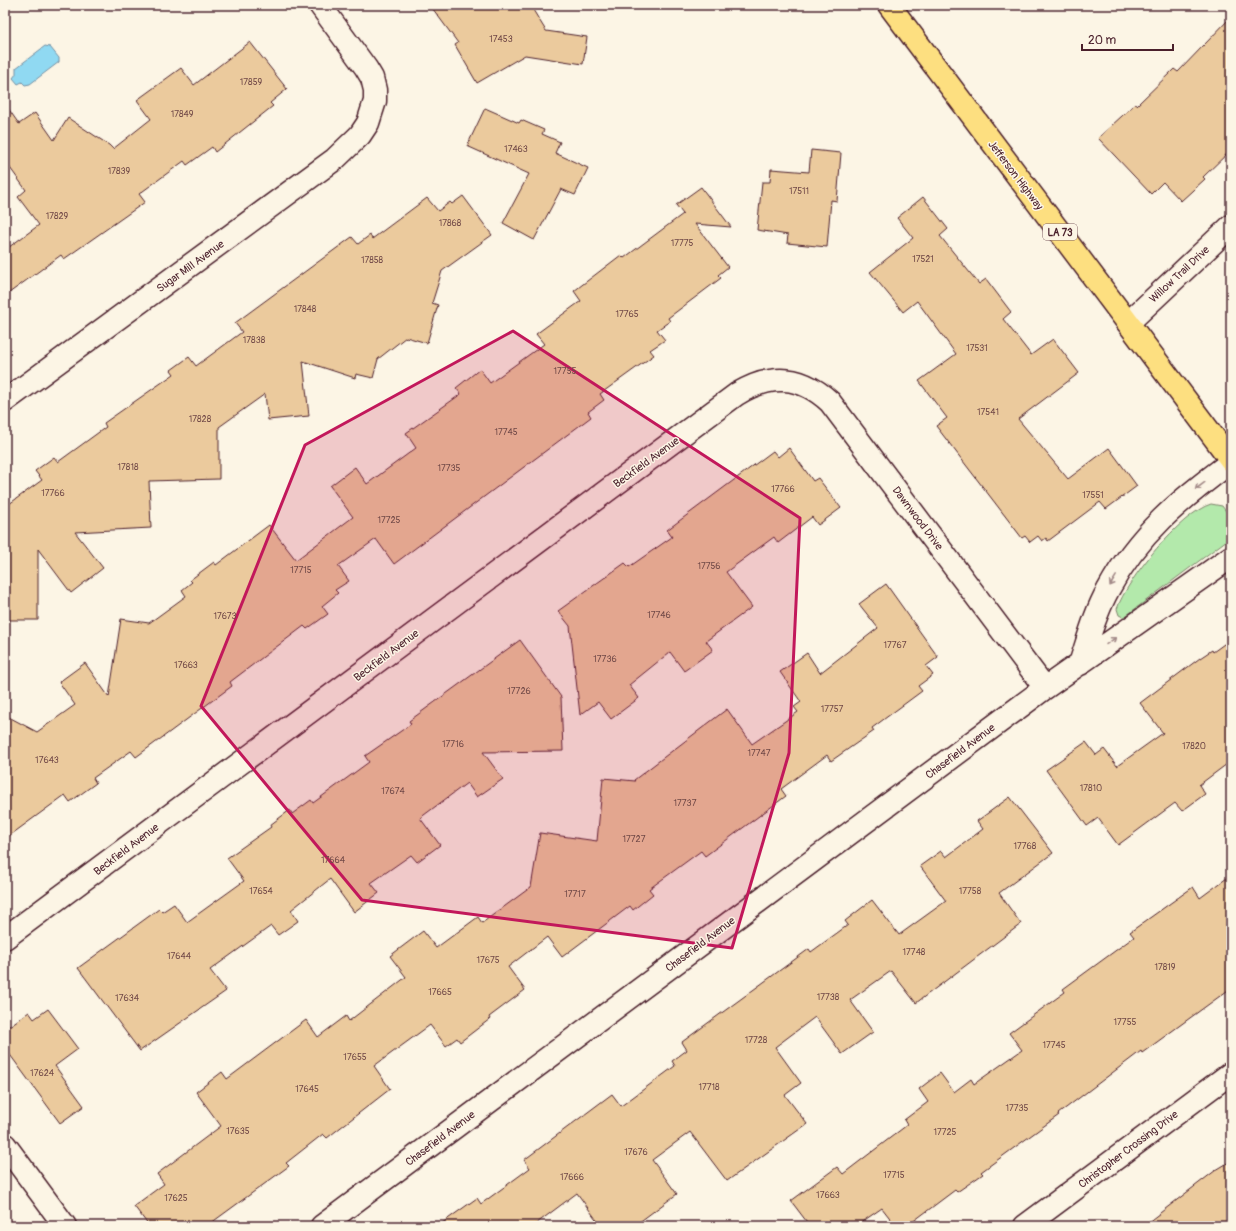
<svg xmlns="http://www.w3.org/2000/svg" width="1236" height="1231" font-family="Pangolin,sans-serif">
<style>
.green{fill:#b3e9ab;stroke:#7e846b}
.water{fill:#90d9f2;stroke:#748fa2}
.building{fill:#ebca9d;stroke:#4a1f2b}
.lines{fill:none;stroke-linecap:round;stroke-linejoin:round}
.street-casing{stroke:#4a1f2b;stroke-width:25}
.primary-casing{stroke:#4a1f2b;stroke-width:25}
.street{stroke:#fcf5e5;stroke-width:22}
.primary{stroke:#fddf80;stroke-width:22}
.oneway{stroke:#a38a88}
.marked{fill:#c2185b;fill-opacity:0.2;stroke:#c2185b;stroke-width:3;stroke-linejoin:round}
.labels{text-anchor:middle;stroke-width:3;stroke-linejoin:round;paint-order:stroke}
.number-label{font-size:9px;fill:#724a48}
.shield{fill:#fcf5e5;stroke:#7f5f63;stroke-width:1}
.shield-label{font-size:10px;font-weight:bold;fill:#4a1f2b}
.street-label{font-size:11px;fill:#4a1f2b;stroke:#fcf5e5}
</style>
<rect width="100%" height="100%" fill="#fcf5e5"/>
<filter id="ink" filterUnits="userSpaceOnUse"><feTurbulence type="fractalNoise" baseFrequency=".025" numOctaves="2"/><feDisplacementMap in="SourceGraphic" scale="8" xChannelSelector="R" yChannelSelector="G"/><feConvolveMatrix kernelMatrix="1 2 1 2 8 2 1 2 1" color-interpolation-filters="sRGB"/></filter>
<g filter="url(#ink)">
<path class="green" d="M1211 504 1222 506 1231 518V537L1127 615 1123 617 1119 615 1117 609C1127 579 1181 513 1211 504Z"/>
<path class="water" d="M45 46 50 47 59 58V62L30 84 25 85 22 82 18 84 13 78 16 74V68Z"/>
<path class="building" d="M430 5H530L546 31 587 37 583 64 525 55 477 83 455 45 458 43Z
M1231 17V150L1203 177 1205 179 1181 201 1163 182 1151 194 1098 138 1135 104 1137 105 1174 69 1178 72Z
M250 42 287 89 270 103 273 106 215 152 212 147 187 165 184 161 139 194 145 202 64 259 61 255 5 296V250L39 225 18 197 26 190 5 161V104L19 124 35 113 54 140 68 118 109 145 113 149 151 119 137 100 181 68 194 85Z
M485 108 519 123 521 120 544 130 542 134 560 142 555 153 588 168 575 195 561 189 534 240 503 223 529 174 467 146Z
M811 150 841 153 837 201 831 200 827 247 787 243 788 235 757 230 762 182H770L771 169 809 172Z
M701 187 731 227 695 224 728 267 718 275 721 278 668 318 670 321 657 330 665 340 650 350 654 355 600 394 604 400 588 412 591 417 394 564 376 539 338 566 349 581 335 590 338 593 322 606 328 614 307 629 304 626 230 682 232 686 136 757 131 751 93 778 96 783 70 802 65 795 5 839V715L37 732 75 705 59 682 85 663 109 697 121 619 149 623 186 596 182 590 192 582 190 580 214 562 216 565 269 525 296 560 353 517 330 486 355 467 367 484 416 448 406 433 461 394 456 388 480 369 490 383 544 344 536 334 581 301 574 291 621 255 624 258 683 214 676 205Z
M463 196 492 235 442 271 432 303 438 305 427 343 406 337 378 359 373 378 356 374 355 378 303 361 309 416 268 420 265 394 219 427V479L149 481 151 528 75 532 103 568 71 593 38 549V620H5V507L42 480 35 471 54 457 58 462 106 427 104 423 174 374 171 370 189 357 196 366 242 332 235 323 352 237 358 244 370 235 372 239 427 198 438 211 450 202 452 204Z
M923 197 948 229 940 236 979 284 986 279 1011 312 1003 319 1031 355 1053 339 1079 373 1018 419 1068 479 1109 448 1137 486 1106 509 1100 502 1048 541 1046 538 1042 541 1038 536 1030 542 1025 536 1022 538 936 426 947 418 919 381 956 354 917 301 903 312 870 272 913 238 897 218Z
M789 448 813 481 818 478 841 508 818 525 812 517 778 543 774 537 726 572 752 607 706 641 713 650 684 671 670 652 629 685 639 698 611 719 598 702 580 715 570 626 558 611 625 563 629 567 672 537 667 530 773 451 778 457Z
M886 584 938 657 926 666 933 675 918 686 922 691 872 728 874 731 831 761 827 755 781 789 786 796 705 856 701 851 649 889 653 894 633 910 630 906 562 957 547 937 508 967 525 990 489 1017 490 1019 460 1042 457 1038 446 1046 430 1025 374 1066 390 1089 327 1138 323 1134 286 1163 289 1166 207 1226H149L134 1206 164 1184 157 1174 221 1126 196 1092 222 1072 227 1079 306 1020 318 1037 346 1016 349 1021 406 977 390 956 423 931 436 948 478 917 482 923 531 887 540 833 597 841 603 778 635 781 634 780 727 709 752 744 798 712 794 707 801 702 780 672 807 653 820 673 878 628 859 604Z
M1231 639V761L1199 785 1205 794 1182 811 1175 803 1118 845 1098 818 1087 826 1046 770 1086 742 1096 755 1104 749 1117 766 1163 733 1140 703 1200 658 1212 650 1213 652Z
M520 640 561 697 563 751 483 752 503 779 477 797 467 783 420 818 440 845 417 862 411 855 371 883 379 893 354 912 330 879 291 910 298 921 278 935 271 926 210 970 226 991 140 1051 78 968 159 909 162 912 174 904 187 922 244 881 227 858 271 827 270 825 290 810 292 814 311 800 313 803 369 762 365 756 411 724 409 721Z
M1010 797 1053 853 999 893 1021 924 916 1003 891 971 850 1000 873 1032 842 1054 815 1017 775 1047 801 1083 785 1095 807 1124 727 1181 690 1132 652 1160 677 1194 634 1226H601L577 1193 533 1226H438L477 1198 481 1204 530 1168 524 1160 612 1094 621 1106 675 1066 672 1061 687 1050 682 1042 809 949 811 952 848 925 845 921 872 900 899 935 946 901 920 866 941 851 946 857 983 829 977 821Z
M1231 875V988L1142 1053 1141 1051 1058 1114 1059 1115 981 1172 983 1174 957 1192 955 1190 907 1226H896L882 1208 856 1226H810L791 1201 837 1167 843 1174 907 1125 904 1120 928 1102 919 1089 940 1073 954 1092 971 1079 974 1084 1022 1050 1009 1033 1065 992 1063 989 1134 937 1130 932 1193 887 1200 898Z
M48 1009 78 1049 55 1066 84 1106 60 1123 5 1048V1029L29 1012 34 1019Z
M1231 1161V1226H1143L1216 1170Z"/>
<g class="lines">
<g class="street-casing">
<path id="street" d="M1128 323 1231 226
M5 401 335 159 360 135 368 123 375 101V90L372 78 366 68 320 5
M1080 664C1088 640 1095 613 1108 590 1138 534 1181 499 1231 462
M5 938 737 394C770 374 800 374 830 402L1045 688
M5 1145 65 1226
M322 1226 1045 688 1231 557
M1025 1226 1231 1073"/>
</g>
<g class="primary-casing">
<path id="primary" d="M889 5 1231 460"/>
</g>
<use href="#street" class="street"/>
<use href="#primary" class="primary"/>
</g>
<defs><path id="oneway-shaft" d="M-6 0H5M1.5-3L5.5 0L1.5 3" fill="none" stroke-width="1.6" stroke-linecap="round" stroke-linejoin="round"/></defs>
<g class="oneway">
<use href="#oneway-shaft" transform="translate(1200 486) rotate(143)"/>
<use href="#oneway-shaft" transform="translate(1113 581) rotate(122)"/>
<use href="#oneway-shaft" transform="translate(1111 641) rotate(-35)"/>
</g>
</g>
<path class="marked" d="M513 331 800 518 789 753 732 948 362 900 201 706 305 445Z"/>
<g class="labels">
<g class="number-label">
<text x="501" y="42">17453</text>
<text x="251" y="85">17859</text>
<text x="182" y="117">17849</text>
<text x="516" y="152">17463</text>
<text x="119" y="174">17839</text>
<text x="799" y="194">17511</text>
<text x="57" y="219">17829</text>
<text x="450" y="226">17868</text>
<text x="682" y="246">17775</text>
<text x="923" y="262">17521</text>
<text x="372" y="263">17858</text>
<text x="305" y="312">17848</text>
<text x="627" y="317">17765</text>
<text x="254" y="343">17838</text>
<text x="977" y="351">17531</text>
<text x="565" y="374">17755</text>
<text x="988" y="415">17541</text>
<text x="200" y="422">17828</text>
<text x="506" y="435">17745</text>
<text x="128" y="470">17818</text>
<text x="449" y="471">17735</text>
<text x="783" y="492">17766</text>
<text x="53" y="496">17766</text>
<text x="1093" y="498">17551</text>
<text x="389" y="523">17725</text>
<text x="709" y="569">17756</text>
<text x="301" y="573">17715</text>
<text x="659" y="618">17746</text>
<text x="225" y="619">17673</text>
<text x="895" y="648">17767</text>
<text x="605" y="662">17736</text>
<text x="186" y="668">17663</text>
<text x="519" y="694">17726</text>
<text x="832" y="712">17757</text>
<text x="453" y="747">17716</text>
<text x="1194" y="749">17820</text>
<text x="759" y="756">17747</text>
<text x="47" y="763">17643</text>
<text x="1091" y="791">17810</text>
<text x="393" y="794">17674</text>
<text x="685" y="806">17737</text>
<text x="634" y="842">17727</text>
<text x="1025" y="849">17768</text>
<text x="333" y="863">17664</text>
<text x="261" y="894">17654</text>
<text x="970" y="894">17758</text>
<text x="575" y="897">17717</text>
<text x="914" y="955">17748</text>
<text x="179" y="959">17644</text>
<text x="488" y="963">17675</text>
<text x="1165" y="970">17819</text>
<text x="440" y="995">17665</text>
<text x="828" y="1000">17738</text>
<text x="127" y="1001">17634</text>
<text x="1125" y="1025">17755</text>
<text x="756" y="1043">17728</text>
<text x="1054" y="1048">17745</text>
<text x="355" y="1060">17655</text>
<text x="42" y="1076">17624</text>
<text x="709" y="1090">17718</text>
<text x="307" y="1092">17645</text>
<text x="1017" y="1111">17735</text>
<text x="238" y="1134">17635</text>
<text x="945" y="1135">17725</text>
<text x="636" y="1155">17676</text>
<text x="894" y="1178">17715</text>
<text x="572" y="1180">17666</text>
<text x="828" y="1198">17663</text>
<text x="176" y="1201">17625</text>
</g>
<rect class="shield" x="1043" y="224" width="34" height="16" rx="3"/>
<g class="shield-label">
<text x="1060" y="236">LA 73</text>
</g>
<g class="street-label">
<text transform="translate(1016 175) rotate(53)" y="4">Jefferson Highway</text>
<text transform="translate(190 266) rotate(-36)" y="4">Sugar Mill Avenue</text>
<text transform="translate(1179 274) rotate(-43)" y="4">Willow Trail Drive</text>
<text transform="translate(646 462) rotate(-36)" y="4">Beckfield Avenue</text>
<text transform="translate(918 518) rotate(53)" y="4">Dawnwood Drive</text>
<text transform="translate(386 655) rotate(-37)" y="4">Beckfield Avenue</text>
<text transform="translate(960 751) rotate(-37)" y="4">Chasefield Avenue</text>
<text transform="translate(126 849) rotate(-37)" y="4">Beckfield Avenue</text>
<text transform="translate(700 944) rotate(-37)" y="4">Chasefield Avenue</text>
<text transform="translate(440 1138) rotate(-37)" y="4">Chasefield Avenue</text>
<text transform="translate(1128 1149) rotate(-37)" y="4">Christopher Crossing Drive</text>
</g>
</g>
<rect width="1236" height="1231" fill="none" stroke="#fcf5e5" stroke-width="20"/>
<rect x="10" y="10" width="1216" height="1211" fill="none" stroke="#4a1f2b" stroke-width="1.5" filter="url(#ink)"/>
<path d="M1082 44v6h91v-6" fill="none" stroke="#4a1f2b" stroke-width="2"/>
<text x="1088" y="44" font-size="12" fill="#4a1f2b" stroke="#fcf5e5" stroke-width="3" paint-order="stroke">20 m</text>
</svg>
